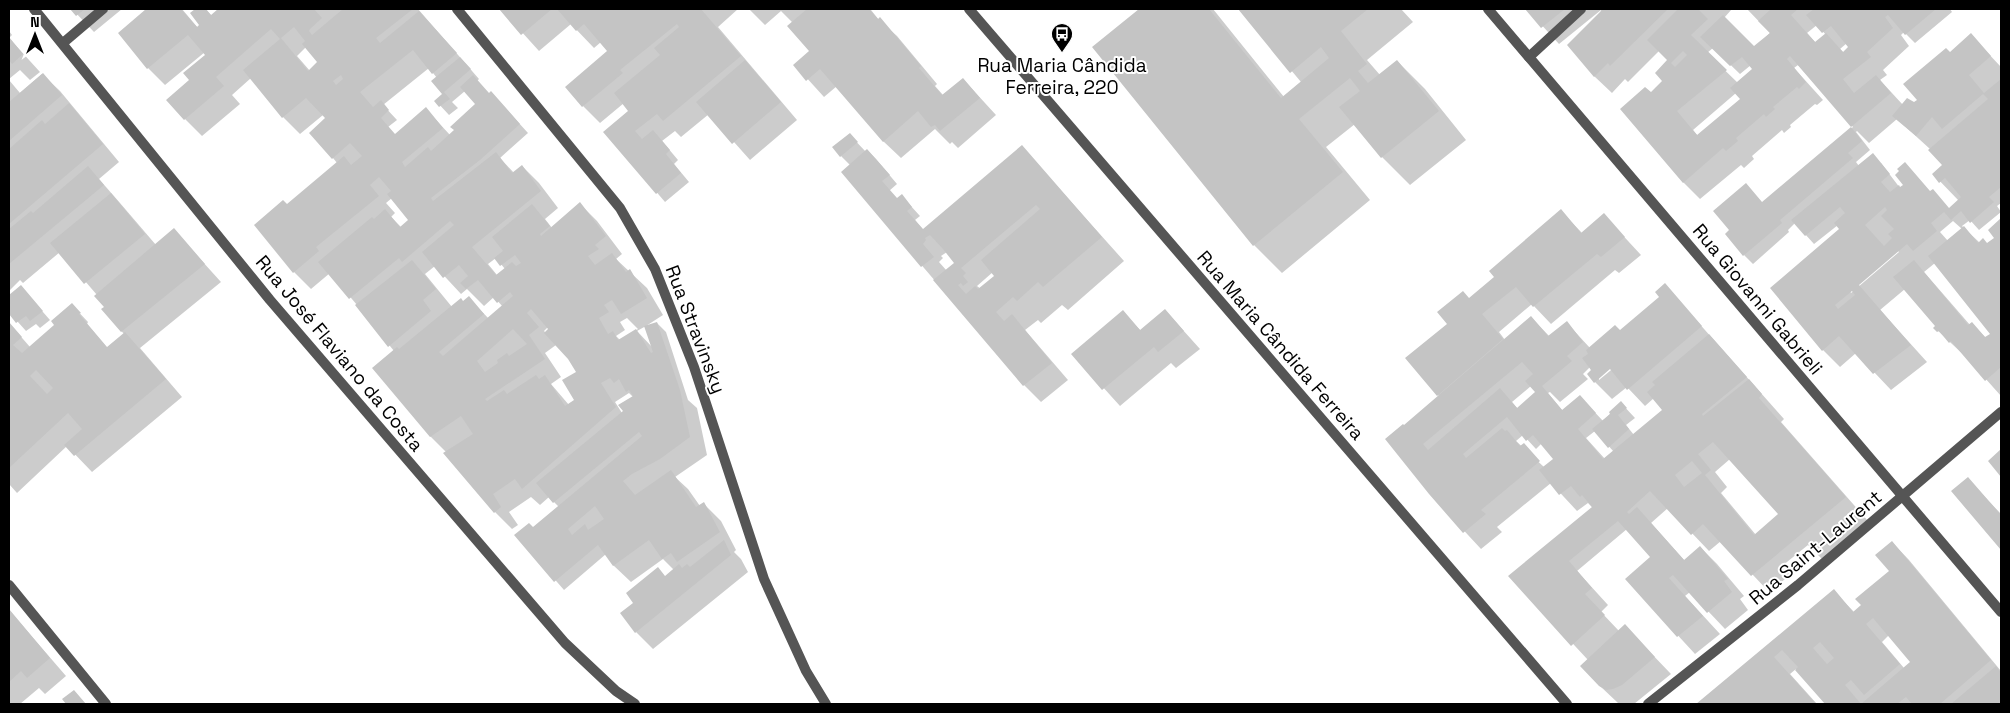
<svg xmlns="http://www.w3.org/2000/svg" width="2010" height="713" font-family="'Space Grotesk',sans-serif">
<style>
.shadow{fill:#0003;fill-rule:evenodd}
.building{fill:#c4c4c4;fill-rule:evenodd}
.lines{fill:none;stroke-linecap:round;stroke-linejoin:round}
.service{stroke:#555;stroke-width:10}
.minor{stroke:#555;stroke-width:10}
.labels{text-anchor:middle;stroke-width:4;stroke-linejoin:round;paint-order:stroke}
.poi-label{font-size:19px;fill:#000;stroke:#fff}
.street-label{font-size:19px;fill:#000;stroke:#fff}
</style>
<rect width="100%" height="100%" fill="#fff"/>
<path class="shadow" d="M72 9H122L94 32Z
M148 9H182L198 28 201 25 192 14 197 9H205L212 16 221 9H418L479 79 477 81 489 94 499 101 528 133 500 158 514 173 522 166 539 183 558 208 545 219 552 228 580 204 597 221 622 254 616 259 647 288 663 315 646 326 657 323 666 332 688 400 697 408 707 455 675 477 688 489 700 506 704 504 721 521 736 550 734 552 741 559 748 572 653 649 636 632 666 577 674 570 663 559 631 582 613 565 606 554 564 590 516 535 533 528 559 507 549 497 540 505 531 497 509 512 518 525 512 529 495 512 445 453 446 452 430 436 394 351 357 305 330 273 311 289 294 272 287 205 337 163 333 158 326 118 323 115 300 134 283 117 251 78 232 95 240 104 202 136 185 119 190 80 207 55 205 52 165 85 148 68 119 33ZM306 47 319 62 310 71 297 56ZM429 68 437 78 444 94 436 101 449 115 458 108 452 102 465 91 477 105 450 135 426 109 395 135 388 127 397 120 383 105ZM392 198 410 220 401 227 391 217 395 213 386 203ZM496 258 505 269 497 275 488 264ZM435 266 461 294 467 289 484 306 494 297 503 307 489 319 469 298 464 302 452 307 425 274ZM627 318 638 329 620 340 616 336 625 330 620 322ZM646 326 653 348 637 331ZM548 327 550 330 546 333 544 331ZM556 345 569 358 577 372 576 400 569 405 551 384 561 377 545 353ZM629 393 633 397 622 413 615 402Z
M501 9H738L718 27 797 120 750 160 709 114 681 137 675 131 662 141 678 160 674 164 689 182 665 202 624 154 630 111 624 103 600 123 583 106 609 51 601 42 594 48 571 24 539 51Z
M749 9H873L871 10 879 20 897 36 937 84 935 86 943 95 963 79 996 115 958 148 952 142 950 144 935 129 901 158 883 141 837 86 824 97 795 65 811 51 793 23 781 11 765 25Z
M1141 9H1213L1284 97 1301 82 1240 9H1401L1413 22 1367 60 1380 75 1397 61 1425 89 1466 140 1410 185 1382 157 1355 124 1326 147 1370 200 1282 273 1254 245 1093 47Z
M1527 9H1732L1724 18 1754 48 1770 33 1747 9H1950L1952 12 1915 43 1904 32 1901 35 1909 46 1883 70 1887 75 1880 80 1903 105 1915 104 1950 54 1971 35 2001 67V203L1997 206 2001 212 1979 230 1970 220 1962 226 1980 243 1988 245 1996 239 1989 230 2001 220V396L1968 359 1935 328 1936 326 1905 289 1880 310 1927 362 1891 390 1856 353 1840 367 1823 350 1807 329 1841 229 1838 225 1814 244 1795 223 1788 230 1789 232 1753 264 1744 255 1763 203 1853 127 1798 65 1794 68 1823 100 1817 105 1815 104 1790 125 1791 127 1784 133 1782 130 1752 156 1754 159 1744 168 1741 165 1700 199 1683 182 1651 94 1664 81 1668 60 1659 51 1628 82 1625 79 1612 93 1594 76 1601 10 1559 44ZM1817 25 1826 35 1816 43 1807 33ZM1847 43 1850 47 1844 53 1840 49ZM1713 48 1740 74 1751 65 1754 69 1738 83 1707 53ZM1736 93 1741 99 1698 136 1693 130ZM1897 119 1930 149 1944 165 1933 174 1959 201 1949 209 1931 193 1900 188 1881 163 1859 166 1856 162 1870 150 1856 132 1857 131 1869 143ZM1953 221 1962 229 1948 241 1940 232ZM1897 250 1899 252 1851 293 1850 291ZM1935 263 1992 334 1986 338 1972 324 1970 325 1924 272Z
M9 31 12 35 9 38 40 72 30 80 20 70 9 79Z
M42 74 60 91 119 162 99 179 120 203 156 245 174 230 221 282 140 348 182 397 92 472 67 446 17 493 9 484V323L30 347 56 325 72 305 88 322 87 324 107 348 124 334 103 310 105 308 97 295 60 252 23 283 20 280 9 291V80L20 93Z
M849 134 866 152 867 150 876 159 897 184 889 191 897 200 902 196 910 205 920 216 915 220 923 230 1022 147 1124 261 1068 310 1062 305 1041 323 1038 320 1025 330 1068 380 1041 402 1024 385 842 172 850 165 841 156ZM947 252 955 263 947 271 939 262 943 258 941 256ZM993 272 996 276 981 289 977 286Z
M1561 211 1582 233 1604 215 1641 255 1619 273 1615 270 1551 324 1532 304 1499 332 1505 340 1531 317 1550 337 1567 323 1590 348 1620 332 1661 297 1665 285 1784 419 1781 422 1868 521 1822 559 1808 545 1782 566 1790 575 1769 592 1721 541 1709 551 1668 508 1651 523 1685 561 1700 547 1717 564 1744 596 1740 599 1748 610 1725 629 1690 592 1685 596 1720 634 1695 654 1626 579 1652 557 1627 529 1577 571 1608 605 1601 612 1619 631 1625 626 1671 674 1634 704 1618 703 1600 686 1588 660 1510 576 1593 508 1588 503 1577 511 1551 483 1497 527 1502 532 1481 549 1430 494 1404 427 1440 397 1438 395 1449 324 1469 299 1496 277ZM1614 364 1616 366 1599 380V377ZM1590 367 1595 382 1612 399 1627 387 1645 406 1654 398 1664 410 1634 435 1626 425 1635 418 1621 403 1603 421 1589 406 1563 411 1548 393 1550 392 1560 402 1588 379 1583 374ZM1531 386 1537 392 1518 409 1512 402ZM1595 431 1614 452 1605 459 1586 438ZM1523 435 1536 449 1542 443 1555 459 1544 467 1516 441ZM1730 459 1788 523 1756 535 1721 493 1727 487 1715 472Z
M21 287 50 320 40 328 36 324 26 331 9 312V297Z
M1165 310 1200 349 1176 368 1171 363 1120 406 1073 354 1123 312 1141 331Z
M1968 479 2001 514V548L1953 491Z
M1892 542 1909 560 2001 671V704H1827L1796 669 1790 674 1817 704H1698L1834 591 1854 612 1863 605 1891 571ZM1889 635 1912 662 1904 668 1882 642Z
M9 610 66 676 45 694 39 688 20 704H9Z"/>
<path class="building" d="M70 9H85L76 16Z
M146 9H181L197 27 199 25 190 13 195 9H206L211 15 218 9H314L322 18 310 29 309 31 312 35 343 9H413L376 38 380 43 419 11 457 53 432 74 413 50 360 92 373 107 381 100 389 110 381 118 395 134 426 107 443 128 402 162 405 167 428 147 431 151 454 130 450 127 475 104 460 87 473 75 489 93 491 91 520 124 480 160 431 198 433 201 496 152 512 173 522 165 541 191 472 247 496 275 512 262 516 266 521 263 515 255 500 266 494 258 503 251 492 237 532 204 550 226 540 234 541 236 580 202 606 236 595 245 599 249 588 256 595 265 612 253 626 272 630 269 647 298 621 314 612 300 604 305 609 312 599 318 608 334 613 331 618 340 636 329 651 353 653 352 644 326 657 322 680 390 690 437 660 459 632 474 623 481 635 495 671 470 696 507 704 502 720 532 677 562 671 553 662 559 649 540 613 566 598 545 554 582 514 535 529 523 533 527 642 436 639 432 553 503 536 483 623 411 618 405 633 396 629 390 626 392 619 379 614 383 610 378 601 383 616 407 522 489 515 479 493 494 501 507 494 513 443 453 473 434 461 416 430 437 372 368 397 347 399 349 461 298 463 301 469 296 484 314 439 352 443 356 513 296 510 292 497 303 478 280 466 289 460 283 468 276 459 265 443 278 422 252 454 225 450 221 402 262 399 258 349 299 318 262 372 217 374 219 385 209 400 227 408 220 387 194 391 191 379 177 370 185 379 196 316 247 319 251 293 273 254 225 283 200 287 204 344 156 351 165 362 156 350 143 332 159 309 133 325 118 306 98 282 118 243 70 280 39 271 29 216 77 224 86 184 120 166 100 189 80 183 73 205 55 188 35 147 69 118 33ZM294 27 305 41 302 44 317 62 308 71 281 38ZM341 75 343 79 336 85 333 81ZM531 309 548 329 544 333 568 359 576 372 562 380 574 400 565 406 545 375 539 379 536 375 507 394 504 390 487 401 485 399 545 359 529 335 539 327 527 313ZM513 329 527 344 509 356 507 353 497 360 498 363 485 372 477 361ZM595 506 604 519 588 530 585 524 572 535 568 529Z
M499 9H552L521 35Z
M557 9H701L741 56 663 121 657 114 635 131 642 139 653 130 670 150 666 154 681 173 656 194 603 132 628 111 614 93 660 55 654 48 679 27 677 24 620 70 623 73 582 107 565 87 607 51 584 24 576 31Z
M807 9H869L878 19 880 17 921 66 919 68 942 95 963 78 980 98 940 131 935 125 931 127 918 111 883 142 820 69 806 81 793 65 809 51 787 26Z
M1139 9H1209L1281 98 1329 58 1321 47 1290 73 1238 9H1368L1341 31 1367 64 1358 71 1368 83 1397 60 1439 111 1381 158 1339 107 1360 91 1350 78 1299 119 1343 172 1253 246 1092 47Z
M1525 9H1565L1541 28Z
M1603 9H1668L1610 66 1608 63 1594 77 1567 45Z
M1678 9H1698L1708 19 1691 35 1727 70 1677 111 1697 135 1740 99 1730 88 1752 69 1742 57 1730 66 1700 37 1723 15 1754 46 1770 33 1758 21 1771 9H1798L1791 15 1815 42 1826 33 1843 52 1848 47 1831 26 1822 33 1806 15 1814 9H1936L1905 35 1888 15 1885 17 1893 28 1867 52 1871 57 1843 79 1854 93 1876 75 1891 93 1851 127 1790 56 1787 59 1806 82 1799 89 1797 87 1773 107 1775 109 1766 117 1764 114 1736 138 1738 141 1726 151 1723 148 1683 183 1620 109 1645 87 1651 92 1662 81 1655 73 1667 60 1647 40ZM1683 51 1687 55 1675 67 1671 63Z
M1971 33 1991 56 1969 75 1984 93 2001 79V187L1989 197 1994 202 1970 223 1961 211 1951 220 1944 212 1931 223 1937 231 1913 251 1907 244 1859 285 1911 345 1873 374 1839 336 1822 351 1770 288 1839 229 1834 223 1845 213 1840 207 1805 236 1791 220 1873 153 1890 174 1881 182 1890 192 1899 185 1900 187 1903 185 1895 175 1899 171 1897 169 1905 162 1930 191 1933 189 1949 208 1961 197 1945 178 1939 183 1932 174 1942 165 1928 150 1988 99 1983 94 1942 129 1932 117 1916 136 1892 116 1907 98 1914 102 1917 100 1903 84 1946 48 1950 52ZM1885 207 1887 210 1881 216 1894 229 1888 234 1892 238 1884 246 1865 225ZM1852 291 1855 295 1838 309 1835 305Z
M9 37 23 54 12 64 9 60Z
M460 57 471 69 444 92 450 99 439 107 434 101 442 94 431 81Z
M745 60 781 102 732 144 696 102Z
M43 73 62 95 9 141V102Z
M69 103 103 144 9 224V149L42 120 45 124Z
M1851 127 1862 141 1848 153 1853 158 1780 220 1782 223 1743 256 1725 234 1729 230 1713 211 1746 183 1762 202Z
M850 133 858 142 840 157 832 147Z
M1022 145 1102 237 1043 287 1038 282 1017 301 1013 297 996 312 1004 321 1012 314 1052 363 1023 386 933 280 954 263 943 249 930 235 925 238 926 240 923 244 934 257 921 267 841 172 867 149 890 175 882 181 897 198 902 194 912 207 907 211 923 229ZM1036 205 1040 209 981 260 994 276 978 289 975 286 966 294 958 285 961 283 963 286 968 282 963 276 966 273 961 268Z
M88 166 104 185 9 264V229L31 211 33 213Z
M111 193 145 234 84 284 50 243Z
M1561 209 1581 233 1604 213 1625 237 1601 257 1597 254 1533 307 1516 287 1482 314 1503 339 1437 396 1405 358 1447 324 1437 312 1463 291 1469 298 1494 277 1489 271Z
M2001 218V367L1985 381 1951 341 1949 343 1939 331 1937 332 1933 328 1935 326 1893 277 1914 260 1968 325 1972 322 1985 337 1990 334 1928 256 1964 226 1978 243 1983 238 1987 243 1994 238 1988 230Z
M174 228 205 264 121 332 101 309 104 307 94 296Z
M412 260 436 289 423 300 431 311 388 347 355 305Z
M1665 283 1702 326 1627 390 1610 369 1594 383 1587 374 1591 370 1582 358 1588 354 1586 350 1615 325 1620 330 1659 297 1655 292Z
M21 285 43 311 30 321 26 316 16 323 9 314V295Z
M72 303 81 313 79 314 107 347 125 332 166 379 74 456 64 445 82 429 68 413 9 468V322L22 337 13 345 22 353 54 325 51 321ZM36 370 53 388 47 394 30 376Z
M1165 309 1184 331 1158 352 1154 347 1102 390 1071 354 1123 310 1140 330Z
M1531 316 1548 336 1567 321 1583 342 1567 356 1572 361 1542 386 1562 410 1580 395 1596 413 1578 429 1603 459 1662 410 1647 392 1655 385 1652 382 1709 334 1747 377 1702 414 1703 416 1749 379 1762 394 1759 398 1846 497 1751 576 1703 524 1691 535 1650 491 1627 512 1629 514 1637 507 1684 560 1700 546 1728 579 1724 581 1732 592 1707 613 1673 575 1669 578 1703 616 1677 637 1625 579 1650 557 1618 521 1569 561 1592 588 1585 594 1605 615 1571 646 1508 576 1592 507 1582 495 1580 497 1571 486 1559 495 1539 470 1553 459 1533 435 1526 441 1507 417 1463 454 1466 458 1502 428 1505 431 1507 430 1520 446 1524 443 1540 461 1481 510 1486 514 1463 533 1429 494 1385 439 1403 424 1404 425ZM1522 362 1533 374 1525 381 1535 392 1517 408 1500 388 1428 450 1423 444ZM1713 442 1778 514 1754 535 1705 475 1711 470 1698 454ZM1692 461 1702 473 1684 487 1675 475Z
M1621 401 1627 408 1618 415 1629 429 1608 448 1592 429 1610 414 1609 412Z
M2001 449V477L1988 461Z
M1968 477 2001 515V550L1951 491Z
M724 540 731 555 635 633 620 613 633 603 626 593 658 567 665 576 679 564 682 568 687 564 690 567Z
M1892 541 1991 660 1940 704H1912L1906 697 1897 704H1825L1795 670 1798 667 1782 650 1774 657 1816 704H1696L1834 589 1853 612 1861 605 1855 599 1889 571 1875 555ZM1873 618 1910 662 1861 704 1845 685 1851 680 1864 695 1900 664 1866 624ZM1820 642 1834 658 1827 664 1813 648Z
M9 609 50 658 27 678 21 671 9 682Z
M1625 624 1655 657 1622 685 1613 689 1606 690 1599 686 1580 666Z
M1996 666 2001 673V704H1951Z
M74 690 86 704H66L62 699Z"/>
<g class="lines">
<path class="service" d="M63 43 103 9
M1529 57 1581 9"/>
<path class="minor" d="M34 9 270 300 565 643 616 691 635 704
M457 9 620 208 655 269 694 367 764 579 806 671 826 704
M969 9 1567 704
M1488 9 2001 612
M9 585 106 704
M1648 704 1798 585 2001 412"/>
</g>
<defs>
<g id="bus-pin" transform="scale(1.125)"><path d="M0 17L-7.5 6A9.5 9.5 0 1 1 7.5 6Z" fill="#000" stroke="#fff"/><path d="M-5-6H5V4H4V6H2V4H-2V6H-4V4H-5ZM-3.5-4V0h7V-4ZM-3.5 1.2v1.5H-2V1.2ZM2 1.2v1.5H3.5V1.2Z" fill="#fff"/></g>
</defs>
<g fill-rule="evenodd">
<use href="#bus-pin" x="1062" y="34"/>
</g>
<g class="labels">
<g class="poi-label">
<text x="1062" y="72">Rua Maria Cândida<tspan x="1062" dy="22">Ferreira, 220</tspan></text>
</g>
<g class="street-label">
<text transform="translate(1758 299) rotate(50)" y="7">Rua Giovanni Gabrieli</text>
<text transform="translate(696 329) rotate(69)" y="7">Rua Stravinsky</text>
<text transform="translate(1281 345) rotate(49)" y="7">Rua Maria Cândida Ferreira</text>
<text transform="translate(340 353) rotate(50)" y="7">Rua José Flaviano da Costa</text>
<text transform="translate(1815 547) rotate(-40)" y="7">Rua Saint-Laurent</text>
</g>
</g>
<rect width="2010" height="713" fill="none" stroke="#000000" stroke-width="20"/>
<g transform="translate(35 35)" stroke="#ffffff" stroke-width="4" paint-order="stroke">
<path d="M0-4L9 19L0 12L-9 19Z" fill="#000000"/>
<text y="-8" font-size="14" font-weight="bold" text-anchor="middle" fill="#000000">N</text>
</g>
</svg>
